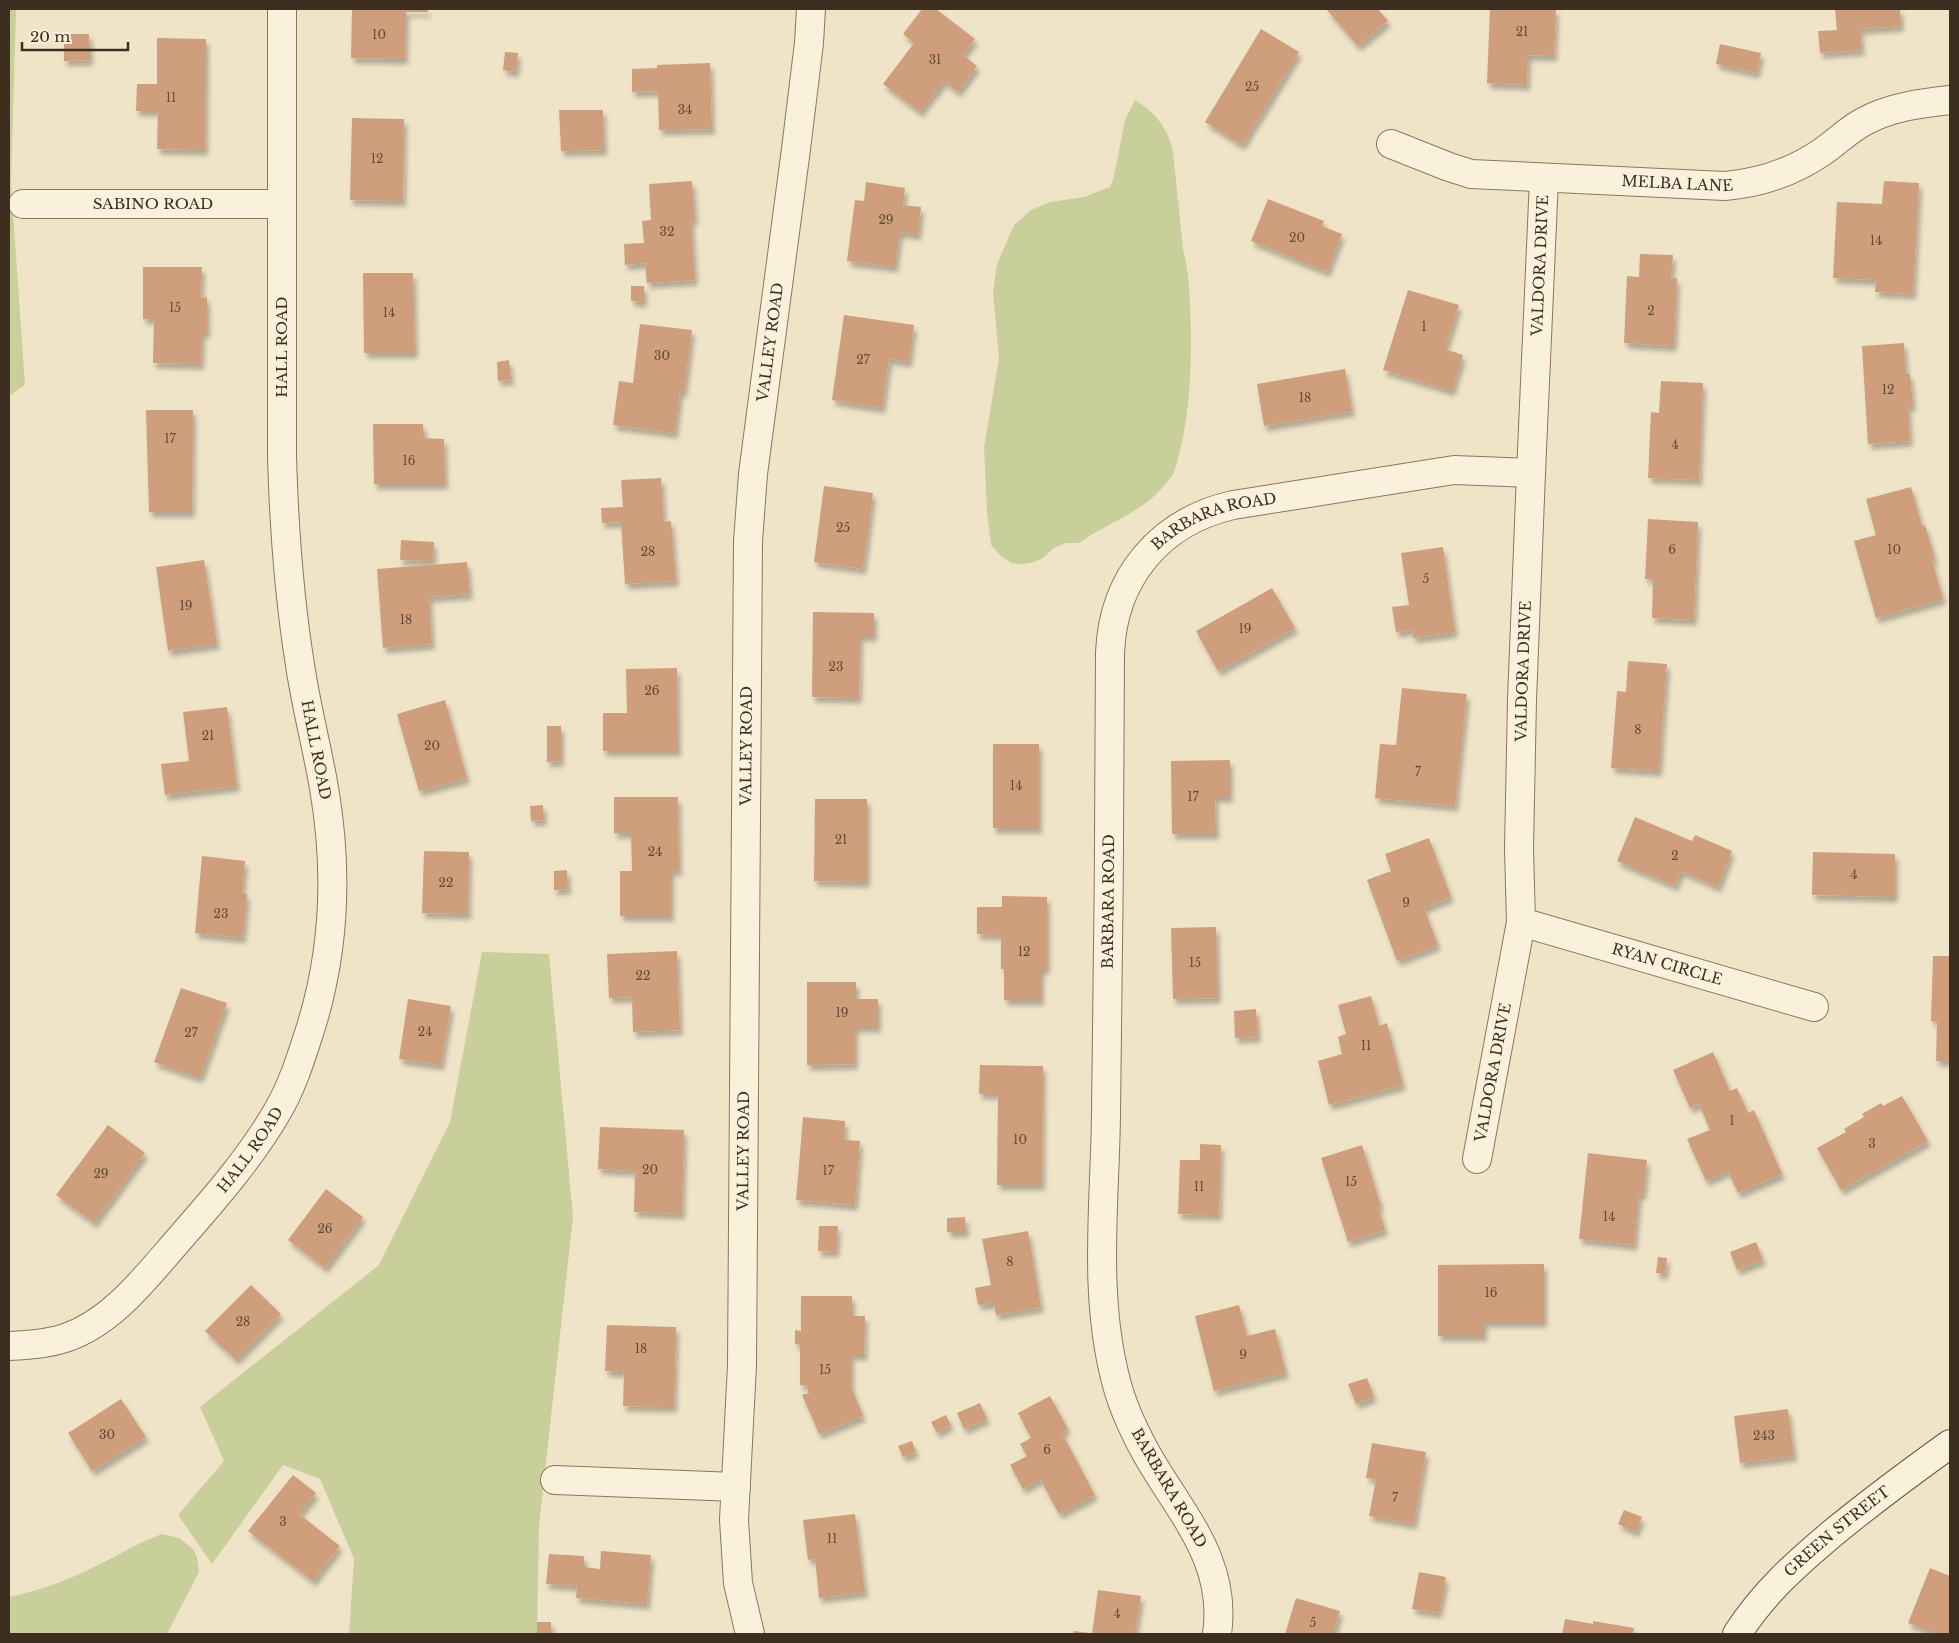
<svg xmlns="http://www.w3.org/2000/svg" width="1959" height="1643" font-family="'Libre Baskerville',serif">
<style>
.green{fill:#c9cf9b}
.building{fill:#cf9f7d;filter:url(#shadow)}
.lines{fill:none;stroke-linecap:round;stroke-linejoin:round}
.street-casing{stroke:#8d765c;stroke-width:30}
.secondary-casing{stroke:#6f573f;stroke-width:30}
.street{stroke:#faf1dc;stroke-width:28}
.secondary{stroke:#faf1dc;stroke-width:28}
.labels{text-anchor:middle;stroke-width:5;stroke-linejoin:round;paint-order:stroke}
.number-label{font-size:12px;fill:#624a37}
.street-label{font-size:15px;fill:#3d2e20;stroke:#f7eed8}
</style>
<defs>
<filter id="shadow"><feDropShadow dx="3" dy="5.5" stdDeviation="2.5" flood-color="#0004"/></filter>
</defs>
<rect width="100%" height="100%" fill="#f0e4c8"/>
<path class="green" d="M9 9H16L11 184 25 385 9 396Z
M1135 100C1155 112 1168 128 1173 151L1183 249C1190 276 1190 304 1191 332 1191 369 1190 401 1183 437 1180 449 1178 463 1173 474 1170 479 1165 485 1161 489 1139 514 1105 524 1079 543H1066L1054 548 1043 558 1031 563 1022 564 1012 563 1002 557 991 545 987 512 984 448 999 358 993 293 997 264 1014 225 1031 210 1050 202 1084 197 1110 187 1114 176 1125 120Z
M482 952 549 954 573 1217 539 1526 537 1634H349L354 1559 320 1479 283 1465 212 1564 178 1515 224 1461 200 1407 379 1265 450 1122Z
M162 1534 179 1538 193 1549 197 1557 199 1572 167 1634H9V1597C39 1591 68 1580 96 1566 119 1555 139 1542 162 1534Z"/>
<path class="building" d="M352 9H428V12H406L405 59 351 58Z
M922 9H936L975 39 963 55 977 66 958 92 944 81 920 112 883 84 914 43 903 34Z
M1326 9H1378L1388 21 1358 46Z
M1490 9H1556L1554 56 1528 55 1527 85 1487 83Z
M1835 9H1900L1901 26 1860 29 1862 50 1820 53 1818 31 1837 30Z
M1261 29 1299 52 1242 145 1205 122Z
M64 34H89L90 60 64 61Z
M157 38 206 39 205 150 157 149 158 111H136L137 84H157Z
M1720 44 1761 53 1757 73 1716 64Z
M505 52 518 53 516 72 503 70Z
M710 63 712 129 659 130 658 91 632 92V69L657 68V65Z
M559 110H603L604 150 561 151Z
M352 118 404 119 403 201 350 200Z
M692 181 695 220H691L695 280 647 283 645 263 625 265 624 244 644 243 642 221 651 220 649 184Z
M1884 181 1919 183 1913 294 1875 292 1876 280 1833 278 1837 202 1882 204Z
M866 182 905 188 903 205 921 207 918 235 900 232 895 267 847 261 855 200 864 201Z
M1268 199 1324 221 1322 226 1342 234 1327 272 1251 241Z
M1640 254 1673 255 1671 278H1677L1674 346 1624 343 1627 276 1639 277Z
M143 267H202L201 298 207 297V333H202L201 364 153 363 154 319H143Z
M363 273H413L415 353H364Z
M631 286H644V302L631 301Z
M1408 290 1459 305 1445 349 1463 355 1452 391 1383 370Z
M844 315 914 325 909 362 889 359 882 408 832 400Z
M640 324 692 330 684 392 680 391 675 433 613 425 619 381 633 383Z
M1904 343 1906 374H1910L1913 405 1908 406 1910 441 1868 444 1862 346Z
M509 360 511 380 498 381 497 362Z
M1345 369 1352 411 1264 426 1257 384Z
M1661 381 1703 383 1699 480 1648 478 1651 412 1659 413Z
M146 410H193L192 512H149Z
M373 424H423L424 438 444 439 445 484H374Z
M661 478 664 522 671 521 676 581 625 584 621 522 602 523 601 508 623 507 621 480Z
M824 486 873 493 863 569 814 562Z
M1911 487 1922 526 1925 525 1935 559 1932 560 1943 599 1876 618 1854 541 1876 535 1866 499Z
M1648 519 1698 522 1694 620 1652 618 1653 579H1645Z
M401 540 434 542 433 561 400 560Z
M1443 547 1455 632 1413 638 1412 630 1396 632 1392 607 1409 605 1401 553Z
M204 560 217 644 168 651 156 567Z
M467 562 470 594 429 597 432 644 383 648 377 569Z
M1272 588 1295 628 1218 671 1196 631Z
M813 612 874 613V636H860L859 698 812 697Z
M1628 661 1667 664 1659 771 1611 768 1617 691 1626 692Z
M677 668 678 751H603V713H627L626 669Z
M1402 688 1467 694 1455 806 1375 798 1380 744 1396 745Z
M445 700 467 778 419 791 397 714Z
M227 707 237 786 165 795 161 764 189 761 183 712Z
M547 726H561V761L547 762Z
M993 744H1039V828H993Z
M1230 760V797H1215L1216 834H1172L1171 761Z
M614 797H678L679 871 671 870V916H620V871H632L631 833H614Z
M815 799H867V882L814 881Z
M543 805 544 820 531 821 530 806Z
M1635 817 1692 841 1695 835 1732 851 1718 887 1681 871 1675 886 1617 861Z
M1429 838 1451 897 1424 908 1438 945 1397 961 1367 880 1391 871 1385 854Z
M424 851 469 852 468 914 422 913Z
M1813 852 1895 854V897L1812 895Z
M202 856 245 861 242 893 247 894 243 938 195 933Z
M567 870 568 889 554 890V871Z
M1002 896 1047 897V969H1041V1000H1004V969H1001V935L977 934V907H1002Z
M1216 927 1218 998 1173 999 1171 928Z
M677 951 680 1030 633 1032 632 997 609 998 607 954Z
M1933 956H1950V1061H1936L1937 1022 1931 1021Z
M807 982H856V999H878V1027H855V1064L807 1065Z
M181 988 227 1003 200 1078 154 1062Z
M1371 996 1379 1026 1387 1023 1403 1085 1329 1105 1318 1061 1342 1054 1338 1037 1346 1034 1338 1005Z
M408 999 451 1006 441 1065 399 1059Z
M1256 1009 1258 1037 1235 1038 1234 1011Z
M1713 1052 1730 1091 1737 1088 1748 1113 1754 1110 1782 1174 1738 1193 1728 1171 1706 1181 1687 1139 1710 1130 1699 1104 1690 1108 1673 1070Z
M980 1065 1043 1066 1042 1185H997L998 1094H979Z
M1902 1096 1928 1141 1841 1190 1817 1148 1846 1132 1844 1129 1864 1117 1862 1114 1881 1103 1883 1106Z
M803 1117 845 1121 844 1140 860 1141 855 1205 796 1200Z
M108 1125 145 1153 94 1223 56 1195Z
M600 1127 684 1130 682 1214 634 1212 635 1171 598 1169Z
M1200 1144 1221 1145 1219 1215 1178 1214 1180 1160H1200Z
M1362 1145 1381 1206 1378 1207 1385 1230 1348 1242 1321 1158Z
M1588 1153 1647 1160 1643 1195 1639 1194 1634 1245 1579 1239Z
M326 1189 363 1217 325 1268 288 1240Z
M965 1217 966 1232H947V1218Z
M819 1226H838L836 1252 818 1251Z
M1028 1231 1041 1307 996 1315 994 1303 978 1305 975 1288 991 1285 982 1239Z
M1756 1242 1763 1260 1737 1270 1730 1252Z
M1658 1257 1667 1258 1665 1274 1656 1273Z
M1544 1264V1322H1484V1336H1438V1265Z
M251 1285 281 1314 236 1360 205 1331Z
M801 1296H852V1316H865L864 1355H851V1386L863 1416 819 1434 802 1395 809 1393 806 1385H800V1344H795V1330L801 1331Z
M1239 1305 1247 1336 1275 1329 1286 1373 1214 1391 1195 1316Z
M607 1325 676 1327 674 1407 623 1406 624 1372 605 1371Z
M1367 1378 1374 1397 1356 1404 1348 1384Z
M1050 1396 1068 1429 1062 1433 1095 1495 1059 1514 1040 1479 1023 1489 1010 1465 1027 1456 1020 1444 1031 1438 1018 1413Z
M121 1399 146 1437 92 1471 68 1433Z
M980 1403 987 1419 964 1429 957 1413Z
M1788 1409 1794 1456 1740 1463 1734 1416Z
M946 1415 951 1425 937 1433 931 1422Z
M912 1441 916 1452 903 1457 898 1446Z
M1372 1443 1426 1452 1414 1524 1369 1516 1376 1479 1366 1478Z
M293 1475 316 1493 299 1514 340 1546 313 1581 248 1531Z
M1624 1510 1642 1517 1636 1532 1618 1524Z
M855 1514 865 1592 819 1598 815 1559 808 1560 803 1520Z
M601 1551 651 1555 647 1604 576 1598 577 1586 546 1584 549 1554 584 1556V1567L600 1569Z
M1930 1568 1950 1576V1634H1937L1908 1623Z
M1419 1572 1446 1577 1439 1613 1412 1609Z
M1098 1590 1141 1596 1135 1634H1092Z
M1296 1598 1340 1611 1333 1634H1285Z
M1565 1619 1593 1624V1621L1634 1628 1633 1634H1562Z
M537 1622H551V1634H537Z
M1074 1631 1090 1633V1634H1073Z"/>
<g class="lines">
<g class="street-casing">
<g id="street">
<path id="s1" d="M1391 144 1449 167 1471 174 1725 186C1760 183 1793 172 1822 152 1837 142 1849 129 1865 121 1891 107 1922 103 1950 100"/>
<path id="s2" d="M23 204H282"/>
<path id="s3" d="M1521 922 1814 1007"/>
<path id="s4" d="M1477 1159 1521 922 1519 849 1522 700 1531 473 1544 179"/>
<path id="s5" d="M9 1346C28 1345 47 1344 65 1338 114 1322 149 1273 182 1236 216 1197 251 1157 277 1112 292 1087 301 1058 310 1030 335 951 338 869 324 788 317 747 306 706 300 665 289 596 284 527 282 457V9"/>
<path d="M555 1480 736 1487"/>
<path id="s6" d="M750 1634 738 1583 734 1520 742 1365 748 541 753 474 796 149 809 43 811 9"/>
<path id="s7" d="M1217 1634C1228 1559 1178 1511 1145 1451 1133 1429 1122 1405 1116 1381 1093 1294 1105 1202 1106 1114 1108 960 1110 807 1110 653 1113 578 1159 522 1233 505L1454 470 1531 473"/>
</g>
</g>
<g class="secondary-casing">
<g id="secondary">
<path id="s8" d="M1737 1634C1764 1592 1796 1564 1834 1532 1872 1501 1911 1472 1950 1444"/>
</g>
</g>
<use href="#street" class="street"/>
<use href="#secondary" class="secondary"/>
</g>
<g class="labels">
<g class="number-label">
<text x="1522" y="36">21</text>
<text x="379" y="39">10</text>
<text x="935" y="64">31</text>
<text x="1252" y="91">25</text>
<text x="171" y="102">11</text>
<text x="685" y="114">34</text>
<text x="377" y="163">12</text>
<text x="886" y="224">29</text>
<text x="667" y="236">32</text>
<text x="1297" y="242">20</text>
<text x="1876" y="245">14</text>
<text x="175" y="312">15</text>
<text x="1651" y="315">2</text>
<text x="389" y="317">14</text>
<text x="1424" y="331">1</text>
<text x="662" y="360">30</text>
<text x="863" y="364">27</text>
<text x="1888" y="394">12</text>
<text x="1305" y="402">18</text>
<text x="170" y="443">17</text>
<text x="1675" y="449">4</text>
<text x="409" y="465">16</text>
<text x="843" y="532">25</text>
<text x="1672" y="554">6</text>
<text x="1894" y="554">10</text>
<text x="648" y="556">28</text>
<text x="1426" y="583">5</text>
<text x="186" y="610">19</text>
<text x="406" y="624">18</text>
<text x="1245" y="633">19</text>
<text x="836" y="671">23</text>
<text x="652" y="695">26</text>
<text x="1638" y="734">8</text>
<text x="208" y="740">21</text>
<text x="432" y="750">20</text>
<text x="1418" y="776">7</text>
<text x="1016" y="790">14</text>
<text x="1193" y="801">17</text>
<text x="841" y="844">21</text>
<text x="655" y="856">24</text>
<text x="1675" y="860">2</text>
<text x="1854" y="879">4</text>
<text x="446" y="887">22</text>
<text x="1406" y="907">9</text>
<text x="221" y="918">23</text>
<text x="1024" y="956">12</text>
<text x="1195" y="967">15</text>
<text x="643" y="980">22</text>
<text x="842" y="1017">19</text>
<text x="425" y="1036">24</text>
<text x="191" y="1037">27</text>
<text x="1366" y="1050">11</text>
<text x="1732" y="1125">1</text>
<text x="1020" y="1144">10</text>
<text x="1872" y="1148">3</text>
<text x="650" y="1174">20</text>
<text x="828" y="1175">17</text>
<text x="101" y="1178">29</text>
<text x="1351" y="1186">15</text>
<text x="1199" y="1191">11</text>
<text x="1609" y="1221">14</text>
<text x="325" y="1233">26</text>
<text x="1010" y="1266">8</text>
<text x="1491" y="1297">16</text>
<text x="243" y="1326">28</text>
<text x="641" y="1353">18</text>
<text x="1243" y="1359">9</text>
<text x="825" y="1374">15</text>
<text x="107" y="1439">30</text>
<text x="1764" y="1440">243</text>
<text x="1047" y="1454">6</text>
<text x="1395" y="1502">7</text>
<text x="283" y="1526">3</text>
<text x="832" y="1543">11</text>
<text x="1117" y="1618">4</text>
<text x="1313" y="1627">5</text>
</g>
<g class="street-label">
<text dy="5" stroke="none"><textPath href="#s1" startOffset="292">MELBA LANE</textPath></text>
<text dy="5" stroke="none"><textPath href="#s2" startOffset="130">SABINO ROAD</textPath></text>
<text dy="5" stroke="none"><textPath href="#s4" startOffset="898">VALDORA DRIVE</textPath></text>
<text dy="5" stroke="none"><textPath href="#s6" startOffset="1295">VALLEY ROAD</textPath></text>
<text transform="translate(282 347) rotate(-90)" y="5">HALL ROAD</text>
<text dy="5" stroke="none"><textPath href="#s7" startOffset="1191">BARBARA ROAD</textPath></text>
<text dy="5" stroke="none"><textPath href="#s4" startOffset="492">VALDORA DRIVE</textPath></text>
<text dy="5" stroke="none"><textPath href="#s6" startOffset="890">VALLEY ROAD</textPath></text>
<text transform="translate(316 750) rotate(79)" y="5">HALL ROAD</text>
<text dy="5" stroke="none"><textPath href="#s7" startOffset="758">BARBARA ROAD</textPath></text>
<text dy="5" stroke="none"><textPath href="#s3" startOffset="152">RYAN CIRCLE</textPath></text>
<text dy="5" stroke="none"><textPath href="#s4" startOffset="88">VALDORA DRIVE</textPath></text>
<text dy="5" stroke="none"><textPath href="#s5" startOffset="324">HALL ROAD</textPath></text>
<text dy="5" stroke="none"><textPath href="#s6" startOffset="485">VALLEY ROAD</textPath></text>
<text transform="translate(1169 1488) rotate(60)" y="5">BARBARA ROAD</text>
<text dy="5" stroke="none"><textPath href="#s8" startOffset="144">GREEN STREET</textPath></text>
</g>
</g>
<rect width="1959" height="1643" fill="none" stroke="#3d2e20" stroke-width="20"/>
<path d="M22 42v8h106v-8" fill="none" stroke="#3d2e20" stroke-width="2.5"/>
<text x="30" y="42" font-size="15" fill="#3d2e20" stroke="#f7eed8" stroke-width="4" paint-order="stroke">20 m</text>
</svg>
